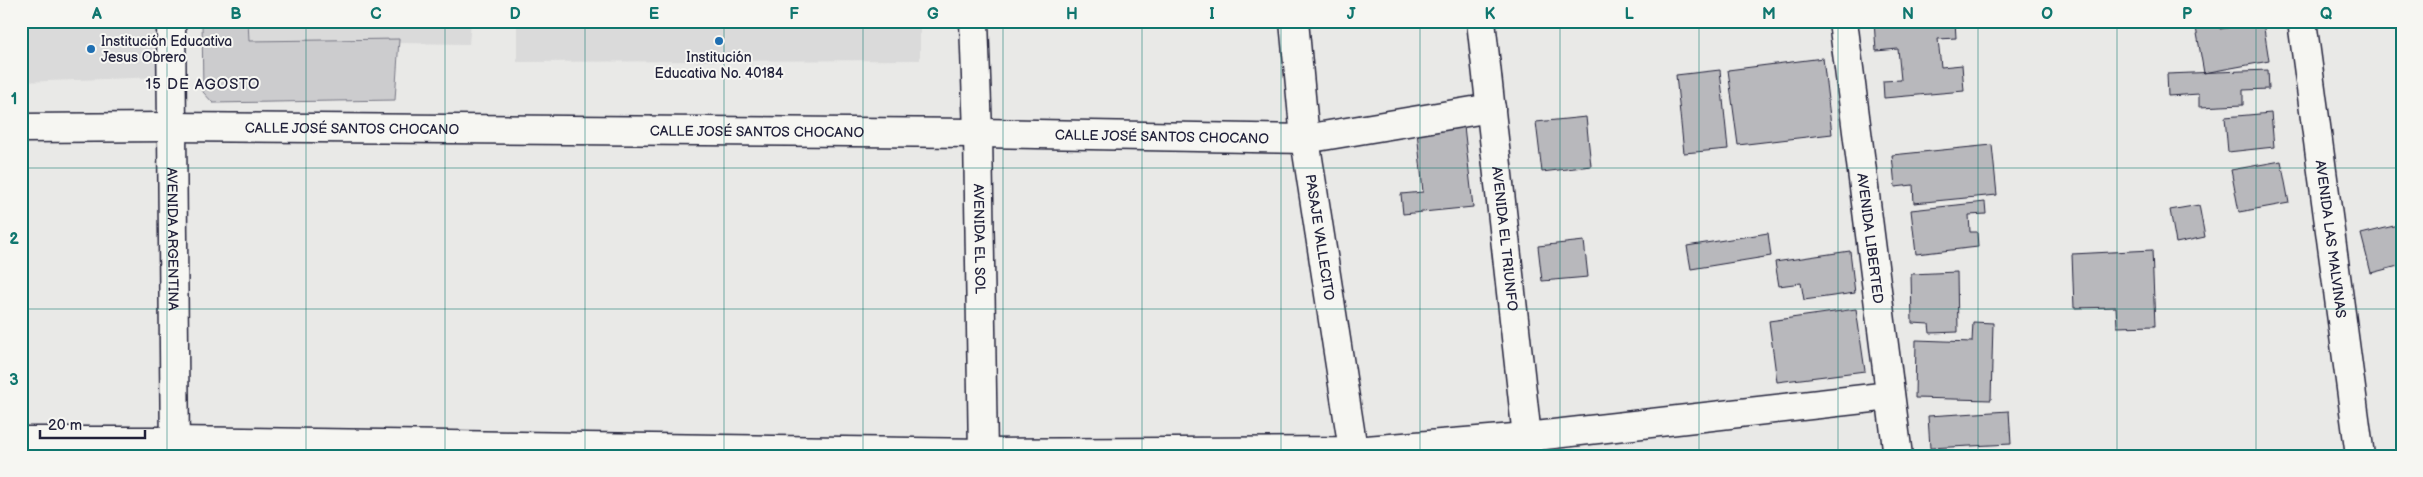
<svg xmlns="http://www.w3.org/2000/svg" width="2423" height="477" font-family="'Balsamiq Sans',sans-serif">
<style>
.built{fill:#dadada}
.green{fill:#ccccce;stroke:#777784}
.building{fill:#b8b8bc;stroke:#22223b}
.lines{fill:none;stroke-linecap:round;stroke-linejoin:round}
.minor-casing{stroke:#22223b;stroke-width:31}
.tertiary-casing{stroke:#22223b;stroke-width:31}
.minor{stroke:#f6f6f2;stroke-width:28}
.tertiary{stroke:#f6f6f2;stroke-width:28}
.grid{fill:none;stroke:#0f766e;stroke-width:1;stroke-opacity:0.55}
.poi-dot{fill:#1f6fb2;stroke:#f6f6f2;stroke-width:2}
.labels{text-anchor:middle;stroke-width:4;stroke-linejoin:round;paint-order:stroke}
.poi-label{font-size:14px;fill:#22223b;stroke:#f6f6f2;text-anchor:start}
.street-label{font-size:14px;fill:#22223b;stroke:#f6f6f2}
.neighbourhood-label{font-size:15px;letter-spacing:1px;fill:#22223b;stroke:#f6f6f2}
.neatline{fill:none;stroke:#0f766e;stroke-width:2}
.grid-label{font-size:16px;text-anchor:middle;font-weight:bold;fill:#0f766e}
</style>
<rect width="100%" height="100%" fill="#e9e9e7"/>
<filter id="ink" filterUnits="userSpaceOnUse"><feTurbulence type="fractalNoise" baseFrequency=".02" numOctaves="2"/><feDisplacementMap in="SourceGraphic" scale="10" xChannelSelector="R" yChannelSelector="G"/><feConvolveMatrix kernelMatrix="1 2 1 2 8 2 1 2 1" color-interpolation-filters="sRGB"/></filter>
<g filter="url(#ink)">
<path class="built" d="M21 21H160V77L21 82Z
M248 21H471L469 44 249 41Z
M517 21H920V60L517 62Z"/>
<path class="green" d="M202 21H248L249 41 399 39 395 100 213 103 203 92Z"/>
<path class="building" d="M1874 21H1955L1956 38 1938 39 1941 67 1962 65 1964 91 1884 98 1883 81 1901 80 1898 49 1876 51Z
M2219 21 2220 29 2263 22 2269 61 2204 73 2195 22Z
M1823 58 1832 134 1738 145 1728 70Z
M1720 70 1728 149 1684 153 1676 75Z
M2268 70 2269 89 2243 90V105L2199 107V94L2168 96 2167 74Z
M2271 113 2274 147 2228 152 2225 117Z
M1586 117 1591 166 1542 172 1536 122Z
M1464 126 1473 207 1403 214 1401 194 1423 192 1417 131Z
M1992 145 1997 195 1914 203 1913 185 1895 187 1892 155Z
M2281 161 2289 203 2239 212 2231 170Z
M1985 202 1986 214 1969 215 1970 232H1977L1978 247 1916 254 1911 210Z
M2199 205 2205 237 2176 243 2170 210Z
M2402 224V265L2371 273 2361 234Z
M1768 233 1771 256 1691 269 1687 246Z
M1584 241 1588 277 1542 281 1538 246Z
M2152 250 2155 326 2117 327 2116 307 2074 308 2072 254Z
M1850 251 1855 293 1804 300 1801 283 1779 286 1775 262Z
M1957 272 1958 332 1930 333 1929 324 1912 323 1911 274Z
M1856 309 1865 371 1777 382 1769 321Z
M1973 322 1993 323 1991 400 1915 398 1916 340 1972 342Z
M2009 411 2011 444 1930 448 1928 416Z"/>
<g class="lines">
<g class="minor-casing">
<g id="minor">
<path id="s1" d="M171 21 175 456"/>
<path id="s2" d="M974 21 978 133 983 456"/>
<path id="s3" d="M1294 21 1305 139 1354 456"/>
<path id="s4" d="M1481 21 1529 455"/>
<path id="s5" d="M1843 21 1898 456"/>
<path id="s6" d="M21 128 171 127 978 133 1305 139 1491 108"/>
<path d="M21 441H174L983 453 1354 451 1527 437 1890 396"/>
</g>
</g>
<g class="tertiary-casing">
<g id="tertiary">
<path id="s7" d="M2302 21 2360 456"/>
</g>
</g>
<use href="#minor" class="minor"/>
<use href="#tertiary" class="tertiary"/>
</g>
</g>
<path class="grid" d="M167 21V456M306 21V456M445 21V456M585 21V456M724 21V456M863 21V456M1003 21V456M1142 21V456M1281 21V456M1420 21V456M1560 21V456M1699 21V456M1838 21V456M1978 21V456M2117 21V456M2256 21V456M21 168H2402M21 309H2402"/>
<g class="poi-dot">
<circle cx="719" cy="41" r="5"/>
<circle cx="91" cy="49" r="5"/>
</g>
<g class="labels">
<g class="poi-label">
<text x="101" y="46">Institución Educativa<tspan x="101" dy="16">Jesus Obrero</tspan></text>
<text x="719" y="62" text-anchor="middle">Institución<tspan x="719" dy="16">Educativa No. 40184</tspan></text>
</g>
<g class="street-label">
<text dy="5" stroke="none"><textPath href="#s6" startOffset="331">CALLE JOSÉ SANTOS CHOCANO</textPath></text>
<text dy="5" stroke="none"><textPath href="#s6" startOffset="736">CALLE JOSÉ SANTOS CHOCANO</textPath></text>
<text dy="5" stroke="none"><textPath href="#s6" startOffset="1141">CALLE JOSÉ SANTOS CHOCANO</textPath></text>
<text dy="5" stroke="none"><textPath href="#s3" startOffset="218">PASAJE VALLECITO</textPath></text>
<text dy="5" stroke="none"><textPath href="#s2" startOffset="218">AVENIDA EL SOL</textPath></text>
<text dy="5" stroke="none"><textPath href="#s4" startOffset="219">AVENIDA EL TRIUNFO</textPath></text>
<text dy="5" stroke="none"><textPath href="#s5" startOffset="219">AVENIDA LIBERTED</textPath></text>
<text dy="5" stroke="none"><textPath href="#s7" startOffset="220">AVENIDA LAS MALVINAS</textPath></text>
<text dy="5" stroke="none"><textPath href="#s1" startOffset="218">AVENIDA ARGENTINA</textPath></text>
</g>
<g class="neighbourhood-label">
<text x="203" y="89">15 DE AGOSTO</text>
</g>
</g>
<rect width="2423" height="477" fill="none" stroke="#f6f6f2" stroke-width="55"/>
<path d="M40 430v8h105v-8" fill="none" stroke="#22223b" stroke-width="2.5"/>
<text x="48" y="430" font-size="15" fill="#22223b" stroke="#f6f6f2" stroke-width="4" paint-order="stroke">20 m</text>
<rect x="28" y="28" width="2368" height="422" class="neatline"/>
<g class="grid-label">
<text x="97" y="19">A</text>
<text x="236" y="19">B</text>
<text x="376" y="19">C</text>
<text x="515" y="19">D</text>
<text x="654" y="19">E</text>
<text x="794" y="19">F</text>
<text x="933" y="19">G</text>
<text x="1072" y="19">H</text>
<text x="1212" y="19">I</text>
<text x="1351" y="19">J</text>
<text x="1490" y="19">K</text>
<text x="1629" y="19">L</text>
<text x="1769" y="19">M</text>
<text x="1908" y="19">N</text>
<text x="2047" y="19">O</text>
<text x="2187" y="19">P</text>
<text x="2326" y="19">Q</text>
<text x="14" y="104">1</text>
<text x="14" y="244">2</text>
<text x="14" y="385">3</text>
</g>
</svg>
